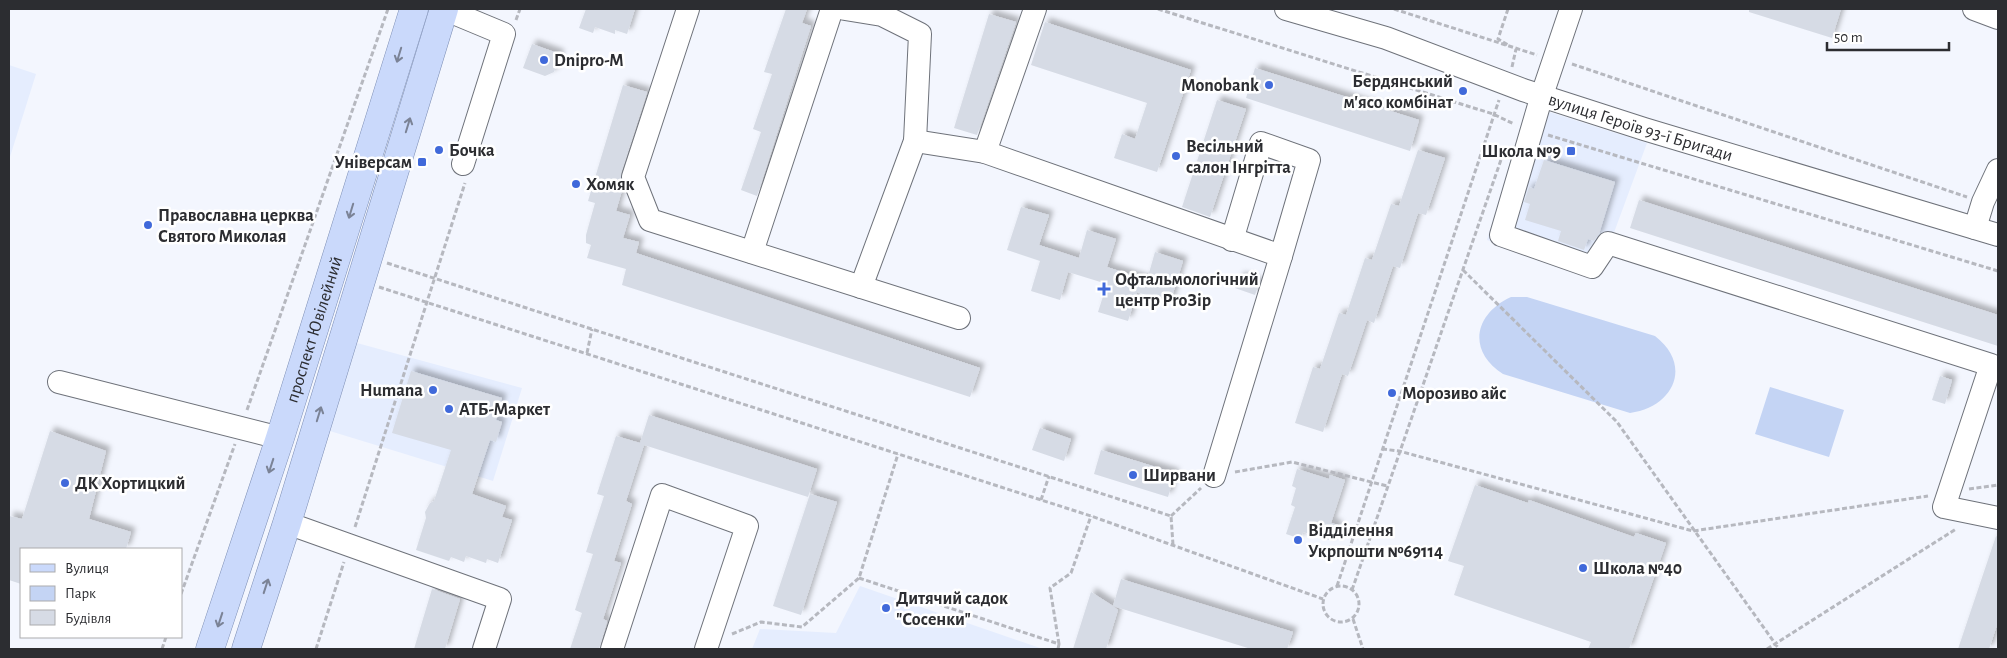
<svg xmlns="http://www.w3.org/2000/svg" width="2007" height="658" font-family="'Alegreya Sans',sans-serif">
<style>
.built{fill:#e5edfe}
.green{fill:#c4d4f4}
.building{fill:#d6dbe5;filter:url(#shadow)}
.lines{fill:none;stroke-linecap:round;stroke-linejoin:round}
.minor-casing{stroke:#6e727a;stroke-width:24}
.major-casing{stroke:#7c8db3;stroke-width:29}
.path{stroke:#b6b8bf;stroke-width:3;stroke-dasharray:5 2.5;stroke-linecap:butt}
.minor{stroke:#fff;stroke-width:22}
.major{stroke:#cad9fb;stroke-width:28}
.oneway{stroke:#7b8396}
.poi-dot{fill:#4069da;stroke:#fff;stroke-width:2}
.labels{text-anchor:middle;stroke-width:5;stroke-linejoin:round;paint-order:stroke}
.poi-label{font-size:18px;font-weight:bold;fill:#2c2d31;stroke:#fff;text-anchor:start}
.street-label{font-size:18px;fill:#2c2d31;stroke:#fff}
</style>
<defs>
<filter id="shadow"><feDropShadow dx="4.5" dy="-4.5" stdDeviation="2.5" flood-color="#0004"/></filter>
</defs>
<rect width="100%" height="100%" fill="#f3f6fe"/>
<path class="built" d="M9 65 36 74 9 160Z
M1527 105 1647 143 1598 276 1487 240Z
M357 343 522 388 493 481 330 431Z
M860 586 1043 649H752L760 629 836 633Z"/>
<path class="green" d="M1511 297H1527L1655 336C1693 365 1674 407 1630 413L1503 374C1467 351 1474 314 1511 297Z
M1770 387 1844 410 1829 457 1755 434Z"/>
<path class="building" d="M586 9H635L627 34 615 30V34L595 27 593 33 579 28Z
M786 9H807L802 23 811 26 757 196 741 190 761 132 753 129 772 74 764 72Z
M1749 9H1841L1832 38 1749 12Z
M989 14 1016 22 977 135 954 128Z
M1045 22 1191 70 1157 172 1114 158 1122 134 1135 139 1147 103 1031 65Z
M532 44 560 54 554 72 545 76 523 68Z
M1255 68 1419 120 1410 151 1246 98Z
M623 85 647 92 621 173 623 187 616 211 630 215 623 238 639 242 636 253 980 368 970 397 622 285 626 269 587 258 591 245 586 243V235L595 203 588 201Z
M1217 100 1246 109 1210 217 1182 207Z
M1418 150 1445 158 1426 215 1418 213 1400 268 1393 266 1374 323 1367 320 1348 376 1342 374 1323 432 1295 423 1313 367 1320 369 1339 313 1346 315 1365 258 1372 260 1391 204 1399 206Z
M1544 160 1615 182 1599 234 1594 241 1588 239 1584 250 1558 241 1561 231 1525 220 1530 204 1524 202 1529 187 1534 189Z
M1639 200 1998 315V346L1630 228Z
M1021 207 1049 215 1039 245 1079 258 1087 230 1116 239 1107 267 1147 280 1155 252 1183 261 1170 303 1137 292 1128 321 1098 312 1107 284 1068 272 1060 300 1031 291 1040 261 1007 250Z
M1240 276 1259 283 1255 295 1235 288Z
M411 371 502 398 496 420 502 422 496 442 490 440 472 494 506 506 502 517 512 520 498 563 487 559 486 563 466 556 464 562 451 557 449 561 416 550 426 518 425 512 430 503 434 501 451 450 392 433Z
M1940 376 1952 380 1945 404 1932 400Z
M649 415 817 469 808 497 644 445 626 501 632 504 614 561 621 563 603 619 607 621 599 649H570L582 613 575 610 593 554 586 552 604 496 597 494 616 436 640 443Z
M1040 428 1071 439 1064 461 1032 450Z
M50 431 106 451 89 519 131 532 126 549H21V584L9 580V516L22 519Z
M1101 450 1175 473 1168 497 1094 474Z
M1297 469 1329 479 1330 475 1345 480 1331 523 1338 525 1333 541 1303 532 1301 539 1286 534 1295 507 1291 505 1296 488 1292 486Z
M1475 485 1528 503 1529 500 1634 537 1636 533 1666 543 1629 649H1588L1591 642 1454 595 1464 566 1448 561Z
M810 494 837 502 801 615 773 606Z
M1996 536 1998 537V622L1989 649H1958Z
M1121 579 1293 632 1287 649H1251L1113 606 1118 610 1106 649H1073L1091 592 1113 606Z
M432 589 460 599 445 649H414Z"/>
<g class="lines">
<g class="minor-casing">
<g id="minor">
<path d="M444 9 504 34 463 164"/>
<path d="M688 9 633 177 650 220 959 318"/>
<path d="M845 9 882 15 920 34 915 141 861 287"/>
<path id="s1" d="M1286 9 1386 38 1523 90 1644 129 1998 235"/>
<path d="M1571 9 1542 95 1501 235 1592 267 1608 243 1991 365 1944 507 1998 518"/>
<path d="M1974 9 1998 18"/>
<path d="M915 141 985 152 1281 256 1214 476"/>
<path d="M985 152 1035 9"/>
<path d="M1975 228 1983 202 1998 170"/>
<path d="M1232 240 1261 143 1309 160 1281 256"/>
<path d="M752 252 832 9"/>
<path d="M59 382 280 438"/>
<path d="M287 523 500 599 484 649"/>
<path d="M612 649 662 495 747 526 706 649"/>
</g>
</g>
<g class="major-casing">
<g id="major">
<path id="s2" d="M210 649 280 438 414 9"/>
<path d="M246 649 287 523 444 9"/>
</g>
</g>
<path class="path" d="M1158 9 1493 114 1514 124
M1394 9 1537 55
M1508 9 1498 39 1508 45
M516 20 520 9
M1572 64 1967 197
M1512 67 1516 49
M1548 135 1998 271
M387 263 1171 516 1173 545
M1463 270 1617 422 1779 649
M379 287 1091 516 1323 599
M587 353 592 329
M247 410 388 9
M1382 449 1399 451 1693 531 1928 496
M1235 472 1292 462 1387 486
M1969 489 1998 485
M1041 500 1049 476
M1171 516 1201 488
M355 527 465 183
M859 578 1059 644 1058 649
M1323 604a18 18 0 1 1 36 0a18 18 0 1 1-36 0Z
M1337 586 1499 100
M1352 590 1503 154
M181 594 235 444
M1353 619 1363 649
M732 634 761 622 802 627 859 578 898 454
M1059 644 1050 588 1071 573 1091 516
M162 649 166 637
M316 649 344 562
M1767 649 1956 529"/>
<use href="#minor" class="minor"/>
<use href="#major" class="major"/>
</g>
<defs><path id="oneway-shaft" d="M-6 0H5M1.5-3L5.5 0L1.5 3" fill="none" stroke-width="1.6" stroke-linecap="round" stroke-linejoin="round" transform="scale(1.25)"/></defs>
<g class="oneway">
<use href="#oneway-shaft" transform="translate(399 55) rotate(107)"/>
<use href="#oneway-shaft" transform="translate(408 125) rotate(-73)"/>
<use href="#oneway-shaft" transform="translate(351 211) rotate(107)"/>
<use href="#oneway-shaft" transform="translate(319 414) rotate(-73)"/>
<use href="#oneway-shaft" transform="translate(271 466) rotate(108)"/>
<use href="#oneway-shaft" transform="translate(266 586) rotate(-72)"/>
<use href="#oneway-shaft" transform="translate(220 620) rotate(108)"/>
</g>
<g class="poi-dot">
<circle cx="544" cy="60" r="5"/>
<circle cx="1269" cy="85" r="5"/>
<circle cx="1463" cy="91" r="5"/>
<circle cx="439" cy="150" r="5"/>
<rect x="1566" y="146" width="10" height="10" rx="2.5"/>
<circle cx="1176" cy="156" r="5"/>
<rect x="417" y="157" width="10" height="10" rx="2.5"/>
<circle cx="576" cy="184" r="5"/>
<circle cx="148" cy="225" r="5"/>
<path d="M1101.5 281.5h5v5h5v5h-5v5h-5v-5h-5v-5h5z"/>
<circle cx="433" cy="390" r="5"/>
<circle cx="1392" cy="393" r="5"/>
<circle cx="449" cy="409" r="5"/>
<circle cx="1133" cy="475" r="5"/>
<circle cx="65" cy="483" r="5"/>
<circle cx="1298" cy="540" r="5"/>
<circle cx="1583" cy="568" r="5"/>
<circle cx="886" cy="608" r="5"/>
</g>
<g class="labels">
<g class="poi-label">
<text x="554" y="66">Dnipro-M</text>
<text x="1453" y="87" text-anchor="end">Бердянський<tspan x="1453" dy="21">м'ясо комбінат</tspan></text>
<text x="1259" y="91" text-anchor="end">Monobank</text>
<text x="1186" y="152">Весільний<tspan x="1186" dy="21">салон Інгрітта</tspan></text>
<text x="449" y="156">Бочка</text>
<text x="1561" y="157" text-anchor="end">Школа №9</text>
<text x="412" y="168" text-anchor="end">Універсам</text>
<text x="586" y="190">Хомяк</text>
<text x="158" y="221">Православна церква<tspan x="158" dy="21">Святого Миколая</tspan></text>
<text x="1115" y="285">Офтальмологічний<tspan x="1115" dy="21">центр ProЗір</tspan></text>
<text x="423" y="396" text-anchor="end">Humana</text>
<text x="1402" y="399">Морозиво айс</text>
<text x="459" y="415">АТБ-Маркет</text>
<text x="1143" y="481">Ширвани</text>
<text x="75" y="489">ДК Хортицкий</text>
<text x="1308" y="536">Відділення<tspan x="1308" dy="21">Укрпошти №69114</tspan></text>
<text x="1593" y="574">Школа №40</text>
<text x="896" y="604">Дитячий садок<tspan x="896" dy="21">"Сосенки"</tspan></text>
</g>
<g class="street-label">
<text dy="6" stroke="none"><textPath href="#s1" startOffset="374">вулиця Героїв 93-ї Бригади</textPath></text>
<text dy="6" stroke="none"><textPath href="#s2" startOffset="336">проспект Ювілейний</textPath></text>
</g>
</g>
<rect width="2007" height="658" fill="none" stroke="#2c2d31" stroke-width="20"/>
<rect x="20" y="548" width="162" height="90" fill="#ffffff" stroke="#ababad"/>
<rect x="30" y="564" width="25" height="8" fill="#cad9fb" stroke="#ababad"/>
<text x="65" y="573" font-size="15" fill="#2c2d31">Вулиця</text>
<rect x="30" y="586" width="25" height="15" fill="#c4d4f4" stroke="#ababad"/>
<text x="65" y="598" font-size="15" fill="#2c2d31">Парк</text>
<rect x="30" y="610" width="25" height="15" fill="#d6dbe5" stroke="#ababad"/>
<text x="65" y="623" font-size="15" fill="#2c2d31">Будівля</text>
<path d="M1827 42v8h122v-8" fill="none" stroke="#2c2d31" stroke-width="2.5"/>
<text x="1834" y="42" font-size="15" fill="#2c2d31" stroke="#ffffff" stroke-width="4" paint-order="stroke">50 m</text>
</svg>
